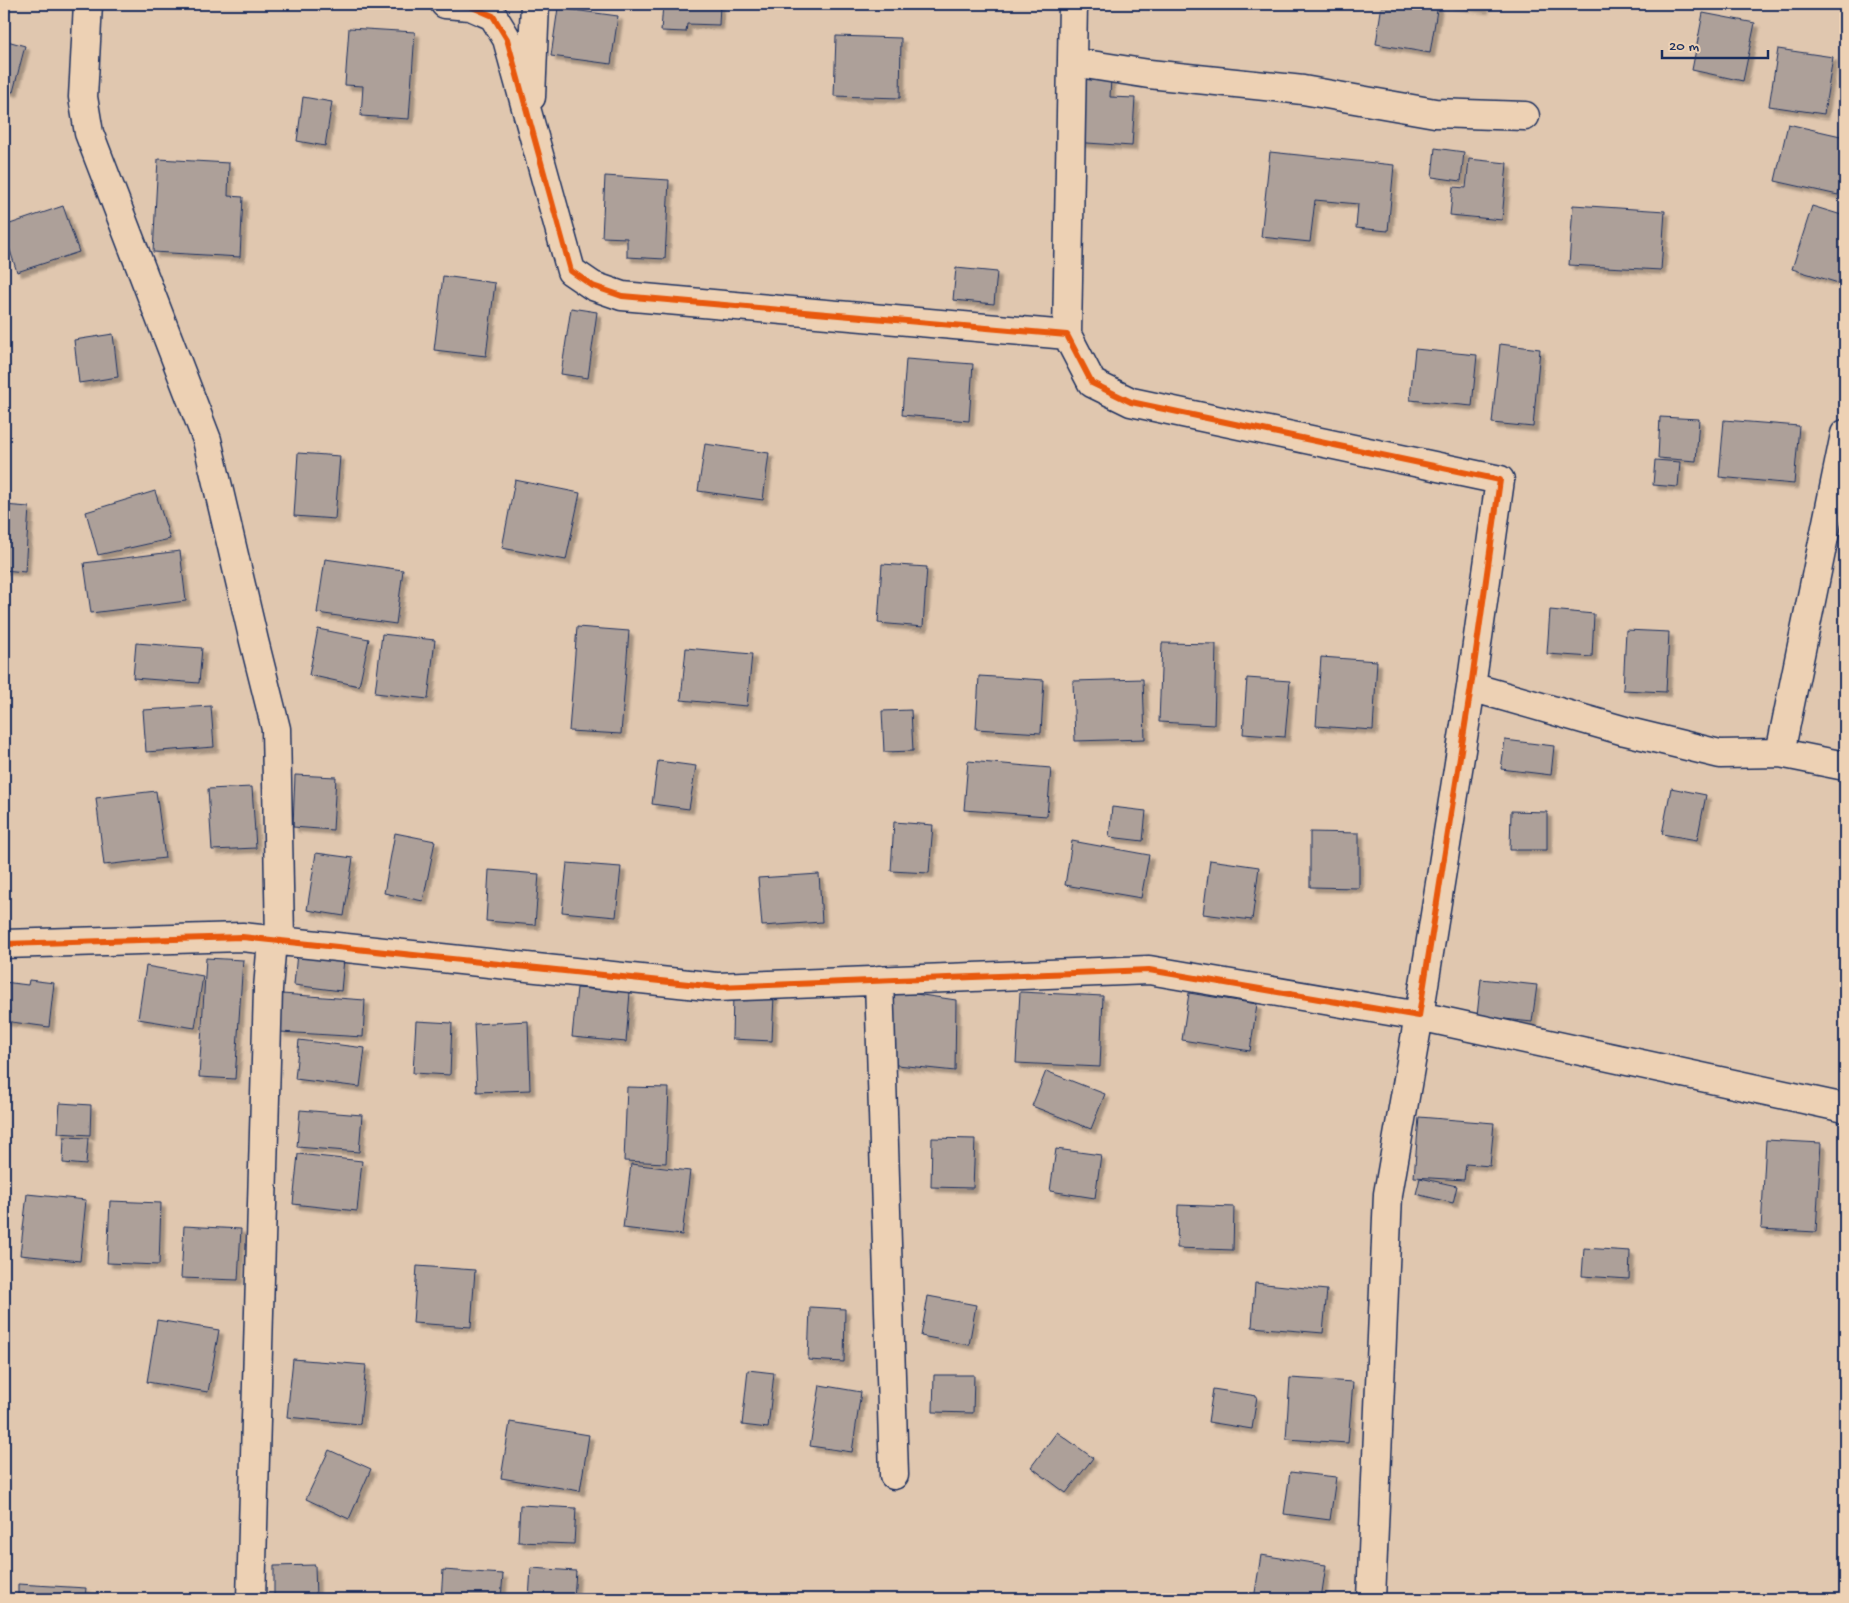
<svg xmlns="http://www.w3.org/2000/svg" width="1849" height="1603" font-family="'Gochi Hand',sans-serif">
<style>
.building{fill:#ada099;stroke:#1b2f5e;filter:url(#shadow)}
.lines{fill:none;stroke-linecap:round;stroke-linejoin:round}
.minor-casing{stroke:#1b2f5e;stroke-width:31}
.minor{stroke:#edd1b4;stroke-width:28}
.cycleway-casing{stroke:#edd1b4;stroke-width:9}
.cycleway{stroke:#e8590c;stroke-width:6}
</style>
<defs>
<filter id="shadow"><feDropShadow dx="4.5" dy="4.5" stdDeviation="1" flood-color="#0004"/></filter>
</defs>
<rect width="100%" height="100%" fill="#e0c7af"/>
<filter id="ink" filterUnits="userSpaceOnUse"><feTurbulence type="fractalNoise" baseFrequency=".02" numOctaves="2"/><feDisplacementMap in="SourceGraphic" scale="10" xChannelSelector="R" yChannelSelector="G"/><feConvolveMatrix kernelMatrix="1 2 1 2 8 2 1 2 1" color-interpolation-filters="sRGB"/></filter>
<g filter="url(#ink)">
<path class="building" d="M663 4H720L719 25 687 24 686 32 661 31Z
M1382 4H1438L1430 53 1376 44Z
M1449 4H1484V9Z
M558 8 618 16 611 64 551 56Z
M1703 13 1755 23 1743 81 1692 70Z
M349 28 415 32 409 119 361 116 363 86 345 85Z
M836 36 901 38 900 98 834 96Z
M4 40 25 46 13 92 4 89Z
M1778 49 1833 57 1824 114 1769 106Z
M1075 75 1111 77 1110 97 1135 98 1132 146 1072 142Z
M303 97 332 102 325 146 297 141Z
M1788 124 1845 137V165L1838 195 1775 181Z
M1435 148 1464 152 1461 181 1432 177Z
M1270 152 1394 165 1388 231 1356 228 1358 204 1315 200 1310 242 1261 237Z
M158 159 229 163 228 196 243 197 240 257 153 252Z
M1469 159 1507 163 1502 220 1450 215 1453 187 1466 188Z
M605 176 669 180 665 259 627 257V238L602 237Z
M1573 205 1665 211 1661 270 1569 265Z
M63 206 79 252 17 272 4 232V226Z
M1812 206 1845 216V285L1792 269Z
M956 268 997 272 994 304 953 300Z
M443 276 495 283 486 356 434 350Z
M571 308 597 312 588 378 561 374Z
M113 334 118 377 79 383 74 340Z
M1500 344 1540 349 1533 427 1492 423Z
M1415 349 1477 355 1472 406 1410 400Z
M906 359 973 364 969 421 902 415Z
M1660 417 1699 419 1696 461 1658 458Z
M1724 420 1799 426 1794 484 1719 477Z
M705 444 769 453 763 500 698 491Z
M298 453 340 456 335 519 294 516Z
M1655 460 1680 462 1678 487 1653 485Z
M515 480 580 493 566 560 502 548Z
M155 491 170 539 98 555 86 512Z
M4 505 29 507 25 572 4 570Z
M180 551 186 601 91 613 84 563Z
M325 559 403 570 396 624 317 613Z
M882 564 927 567 923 627 878 623Z
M1550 610 1594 614 1592 657 1547 654Z
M577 627 629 631 621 734 569 731Z
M318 629 369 639 359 686 309 675Z
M1626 630 1669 632 1666 692 1623 690Z
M382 634 435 640 428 699 375 693Z
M136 643 202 648 199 683 133 678Z
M1162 643 1216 644 1214 725 1159 722Z
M686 648 752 654 747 706 681 700Z
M1321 657 1377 661 1373 730 1316 726Z
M979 676 1044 680 1041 733 976 729Z
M1247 678 1290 681 1285 737 1243 734Z
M1143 679 1145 739 1075 741 1073 681Z
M211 706 214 747 146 752 143 710Z
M911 710 913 751 884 752 882 711Z
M1505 740 1554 746 1551 775 1501 769Z
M658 761 696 766 689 809 652 804Z
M968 761 1051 768 1047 816 964 810Z
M295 775 336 777 333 830 293 827Z
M252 787 256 848 212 850 208 789Z
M1671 788 1706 795 1697 840 1662 834Z
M156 791 165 858 104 865 96 798Z
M1112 807 1146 811 1143 841 1109 837Z
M1511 811 1547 812V850H1510Z
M894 822 933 825 929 873 891 871Z
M1310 832 1359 833V888L1310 887Z
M395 833 435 841 423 901 384 893Z
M1072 841 1149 855 1141 898 1065 885Z
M316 853 353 858 344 916 307 910Z
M1210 860 1259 867 1252 920 1203 914Z
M567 863 621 867 616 917 562 912Z
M489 870 539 874 535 925 486 921Z
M819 874 822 922 762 926 758 878Z
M297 953 344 959 341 991 294 985Z
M206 958 243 960 235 1079 199 1077Z
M146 966 203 976 195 1028 138 1019Z
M1481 979 1537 985 1532 1022 1477 1016Z
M29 980 54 983 49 1027 4 1021V982L28 985Z
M577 988 630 992 626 1042 572 1037Z
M895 991 956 1000 955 1071 888 1064Z
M1020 992 1103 996 1100 1067 1016 1063Z
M733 993 774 995 772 1041 732 1039Z
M1189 993 1257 1004 1250 1051 1182 1040Z
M282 994 365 1000 363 1037 280 1032Z
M416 1021 452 1023 450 1075 413 1073Z
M528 1021 530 1090 477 1092 474 1024Z
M299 1040 365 1048 360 1087 295 1079Z
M1046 1071 1105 1094 1091 1129 1032 1106Z
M627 1087 669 1088 666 1163 624 1161Z
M60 1103 91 1105 90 1135 58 1133Z
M300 1110 362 1115 359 1152 297 1147Z
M1419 1117 1494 1123 1490 1166 1466 1164 1464 1180 1414 1177Z
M64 1137 88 1138 86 1165 63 1163Z
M932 1138 975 1139 973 1188 931 1187Z
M1766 1140 1821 1143 1816 1232 1761 1229Z
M1056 1149 1101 1155 1095 1198 1050 1191Z
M298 1154 362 1161 357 1211 293 1204Z
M631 1164 690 1171 682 1235 623 1228Z
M1420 1178 1457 1186 1453 1203 1416 1194Z
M27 1194 86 1200 80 1261 20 1255Z
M110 1201 161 1203 159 1265 107 1263Z
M1178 1205 1234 1207 1233 1250 1177 1248Z
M184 1226 241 1229 238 1280 181 1278Z
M1584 1248 1630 1251 1629 1279 1582 1276Z
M417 1266 475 1270 471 1327 413 1323Z
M1255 1283 1327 1290 1323 1333 1252 1327Z
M928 1296 976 1305 969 1345 921 1336Z
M810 1307 845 1309 844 1362 808 1360Z
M157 1320 219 1330 208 1392 147 1382Z
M293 1359 366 1365 360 1424 287 1417Z
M748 1370 774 1373 768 1428 742 1425Z
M934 1375H974L973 1413 933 1412Z
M1290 1378 1353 1382 1348 1443 1286 1439Z
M820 1385 861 1392 852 1452 810 1446Z
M1213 1389 1257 1396 1252 1429 1208 1422Z
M510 1422 589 1435 580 1491 501 1478Z
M1057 1432 1093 1458 1066 1493 1031 1467Z
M329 1450 371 1469 349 1519 306 1499Z
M1290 1472 1336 1477 1330 1520 1284 1514Z
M520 1505 576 1508 574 1544 518 1542Z
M1261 1555 1326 1565 1321 1599H1254Z
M315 1565 316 1599H274V1566Z
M531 1568 576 1571 574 1599H529Z
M443 1570 503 1574 501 1599H441Z
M18 1584 86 1588 85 1599H18Z
M370 1597H404V1599H370Z"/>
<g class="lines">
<g class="minor-casing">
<path id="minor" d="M88 4 83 97 89 133 207 440 254 641 276 729 280 940
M1072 62 1149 74 1303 90 1435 113 1525 116
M531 97 535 4
M1067 335 1073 4
M1471 687 1625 731 1720 754 1780 753 1845 766
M1780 753 1845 434
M4 944 242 937 717 987 1149 970 1419 1016 1471 687 1500 480 1131 402 1092 383 1067 335 622 296 593 286 571 271 507 39 493 16 470 6 445 4
M879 980 894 1475
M251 1599 268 989 272 940
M1371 1599 1388 1194 1419 1016 1845 1108"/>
</g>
<use href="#minor" class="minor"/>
<g class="cycleway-casing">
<path id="cycleway" d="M4 944 242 937 717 987 1149 970 1419 1016 1471 687 1500 480 1131 402 1092 383 1067 335 622 296 593 286 571 271 507 39 493 16 470 6 445 4"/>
</g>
<use href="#cycleway" class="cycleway"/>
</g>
</g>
<rect width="1849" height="1603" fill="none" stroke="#edd1b4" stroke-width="20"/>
<rect x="10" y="10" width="1829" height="1583" fill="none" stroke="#1b2f5e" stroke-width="2" filter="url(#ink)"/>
<path d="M1662 50v8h106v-8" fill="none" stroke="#1b2f5e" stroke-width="2.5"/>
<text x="1669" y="50" font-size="15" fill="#1b2f5e" stroke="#edd1b4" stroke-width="4" paint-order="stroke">20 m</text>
</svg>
